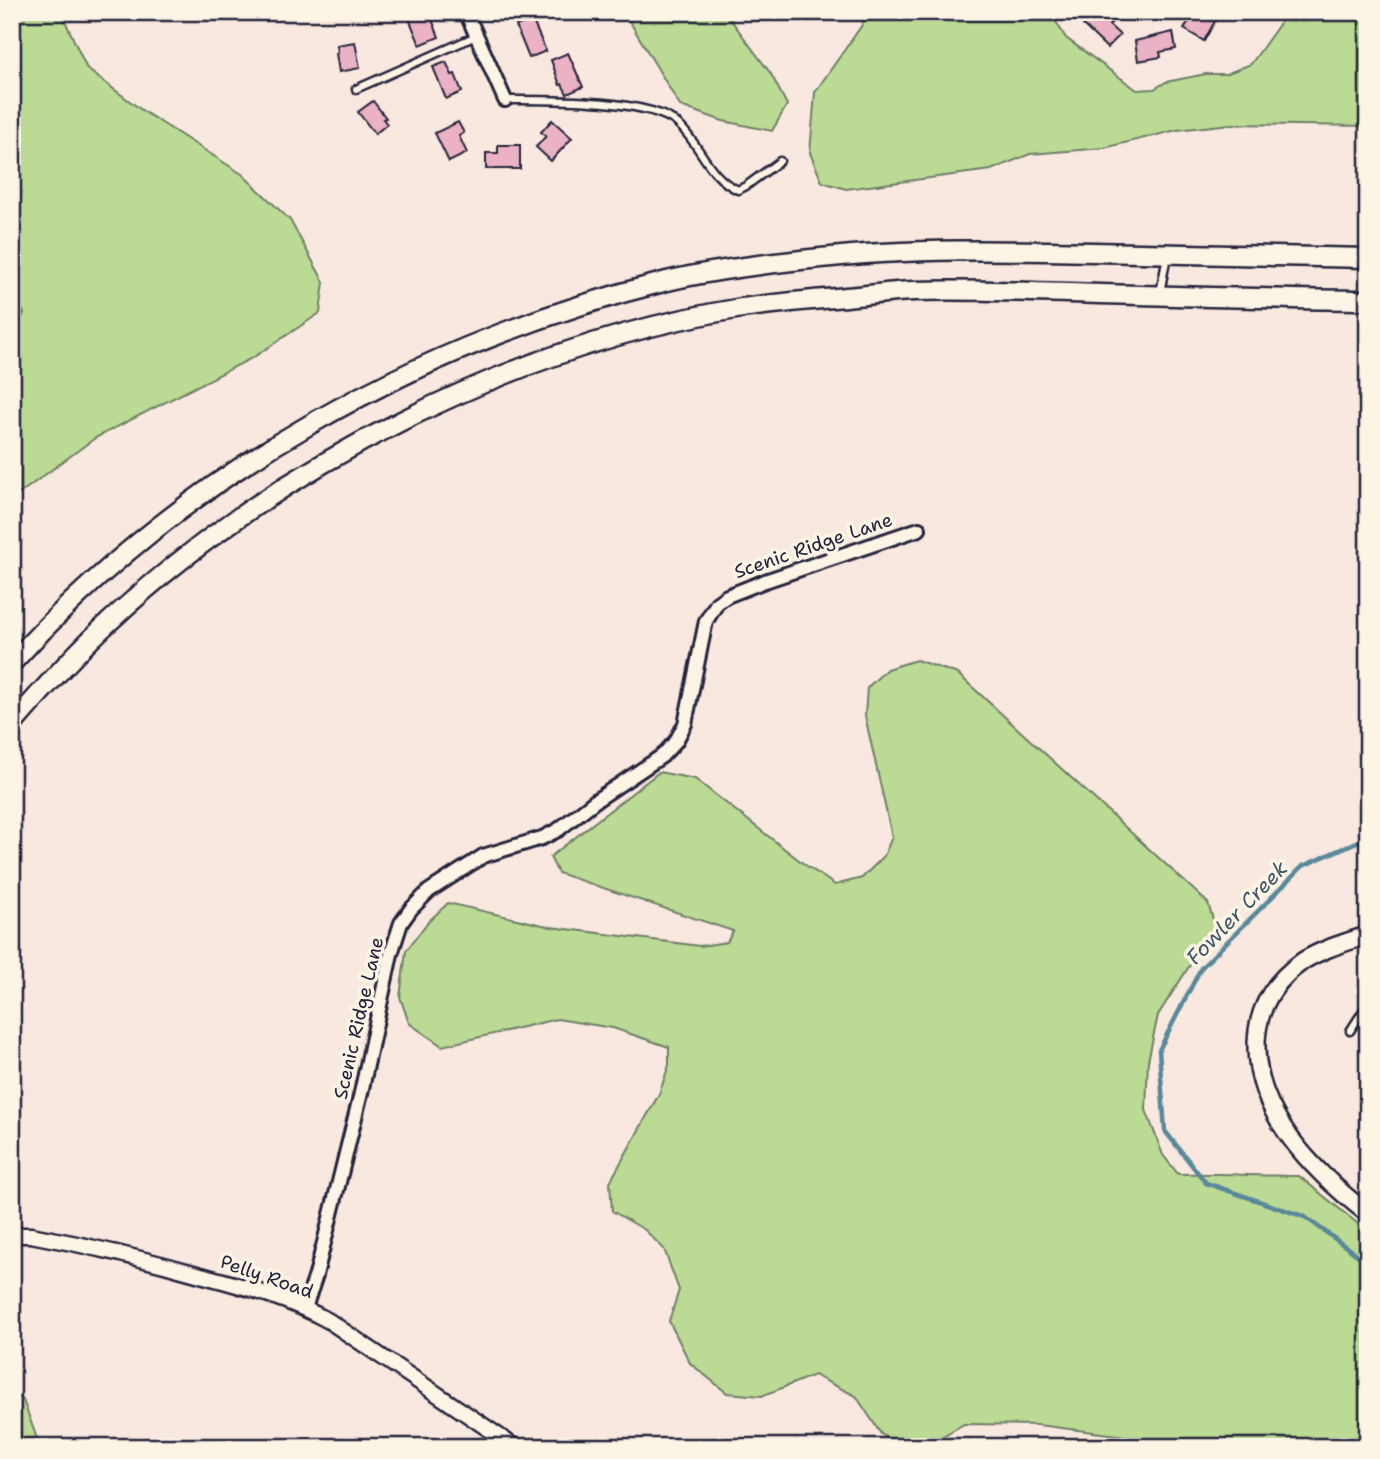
<svg xmlns="http://www.w3.org/2000/svg" width="1380" height="1459" font-family="'Shantell Sans',sans-serif">
<style>
.green{fill:#bbda93;stroke:#6e7e67;stroke-width:2}
.lines{fill:none;stroke-linecap:round;stroke-linejoin:round}
.stream{stroke:#59889c;stroke-width:4.5}
.building{fill:#ebb2c5;stroke:#22223b;stroke-width:2}
.service-casing{stroke:#22223b;stroke-width:11}
.minor-casing{stroke:#22223b;stroke-width:18}
.tertiary-casing{stroke:#22223b;stroke-width:19}
.secondary-casing{stroke:#22223b;stroke-width:21}
.primary-casing{stroke:#22223b;stroke-width:23}
.service{stroke:#fcf5e5;stroke-width:6}
.minor{stroke:#fcf5e5;stroke-width:12}
.tertiary{stroke:#fcf5e5;stroke-width:14}
.secondary{stroke:#fcf5e5;stroke-width:16}
.primary{stroke:#fcf5e5;stroke-width:18}
.labels{text-anchor:middle;stroke-width:7;stroke-linejoin:round;paint-order:stroke}
.street-label{font-size:19px;fill:#22223b;stroke:#fcf5e5}
.water-label{font-size:21px;font-style:italic;fill:#3e556b;stroke:#fcf5e5}
</style>
<rect width="100%" height="100%" fill="#f9e8df"/>
<filter id="ink" filterUnits="userSpaceOnUse"><feTurbulence type="fractalNoise" baseFrequency=".0143" numOctaves="2"/><feDisplacementMap in="SourceGraphic" scale="14" xChannelSelector="R" yChannelSelector="G"/><feConvolveMatrix kernelMatrix="1 2 1 2 8 2 1 2 1" color-interpolation-filters="sRGB"/></filter>
<g filter="url(#ink)">
<path class="green" d="M12 12H61L87 69 143 111 242 174 290 220 324 282 320 313 254 357 95 438 12 499V326L17 327 24 313 12 296Z
M624 12H725L771 74 787 105 772 131 723 121 680 106Z
M865 12H1050L1066 38 1137 90 1154 89 1166 82 1206 74H1226L1251 64 1283 19 1297 12 1368 14V126L1231 124 1177 130 1104 148 1030 154 991 170 846 189 822 182 810 153 815 92 862 25Z
M916 660 958 674 1208 903 1215 926 1158 1015 1148 1061 1146 1110 1163 1155 1178 1174C1219 1173 1259 1176 1299 1176L1368 1232V1447H1128L1125 1436 1038 1425 964 1424 925 1446 899 1445 881 1434 856 1396 814 1375 762 1396 727 1393 690 1363 669 1321 679 1290 664 1249 645 1230 612 1211 610 1182 659 1094 669 1065V1047L613 1028 557 1019 442 1046 409 1023 400 997 406 951 427 923 448 903 551 927 700 946 727 942 733 931 558 873 550 857 659 772 695 779 804 864 835 885 862 878 884 856 892 837 865 716 867 688 887 669Z
M12 1391 23 1400 40 1447H12Z"/>
<g class="lines">
<path class="stream" d="M1368 837 1303 866 1201 968 1159 1050 1165 1131 1206 1183 1305 1217 1368 1263"/>
</g>
<path class="building" d="M411 12H429L439 37 420 45 407 14Z
M1096 12H1104L1113 21 1109 25 1120 35 1107 48 1083 25Z
M1191 12H1220L1204 41 1184 29 1193 14Z
M532 19 546 51 529 58 516 26Z
M1173 32 1176 49 1160 52 1161 57 1138 61 1135 41Z
M355 42 360 68 339 72 336 53H338L337 45Z
M568 53 583 87 567 94 562 84 560 85 551 60Z
M446 62 452 75 455 74 462 92 446 99 433 67Z
M373 101 386 118 383 119 387 124 375 134 358 112Z
M552 120 572 138 551 161 536 147 546 136 541 132Z
M458 122 464 133 459 136 467 153 449 162 435 133Z
M498 145H520V169H486V153H498Z"/>
<g class="lines">
<g class="service-casing">
<path id="service" d="M356 89 476 36
M505 100C544 100 650 98 678 124 701 145 708 177 738 190L746 186 780 161
M1160 293 1167 256
M1350 1031 1368 1003"/>
</g>
<g class="minor-casing">
<path id="minor" d="M466 12 505 100
M305 1308 316 1275 361 1093 391 954 401 923 411 909 429 891 483 856 542 838 558 830 595 801 662 756 676 741 685 724 706 621 717 603 727 596 765 581 919 529"/>
</g>
<g class="tertiary-casing">
<path id="tertiary" d="M12 1235H31C91 1246 149 1260 208 1277 250 1288 291 1300 329 1321L515 1447"/>
</g>
<g class="secondary-casing">
<path id="secondary" d="M1368 935C1347 942 1322 949 1303 961 1277 979 1260 1004 1257 1035 1250 1110 1314 1172 1368 1214"/>
</g>
<g class="primary-casing">
<path id="primary" d="M12 663C185 472 419 343 667 281 717 269 770 263 821 258 912 248 1003 250 1094 252 1185 254 1277 256 1368 258
M12 725C43 689 74 654 109 622 276 466 516 344 742 308 777 303 812 300 846 297 868 295 891 292 913 291 965 289 1018 292 1070 293 1169 296 1268 299 1368 300"/>
</g>
<use href="#service" class="service"/>
<use href="#minor" class="minor"/>
<use href="#tertiary" class="tertiary"/>
<use href="#secondary" class="secondary"/>
<use href="#primary" class="primary"/>
</g>
</g>
<g class="labels">
<g class="street-label">
<text transform="translate(813 545) rotate(-19)" y="7">Scenic Ridge Lane</text>
<text transform="translate(358 1018) rotate(-77)" y="7">Scenic Ridge Lane</text>
<text transform="translate(267 1276) rotate(19)" y="7">Pelly Road</text>
</g>
<g class="water-label">
<text transform="translate(1237 913) rotate(-46)" y="7">Fowler Creek</text>
</g>
</g>
<rect width="1380" height="1459" fill="none" stroke="#fcf5e5" stroke-width="42"/>
<rect x="21" y="21" width="1338" height="1417" fill="none" stroke="#22223b" stroke-width="2.5" filter="url(#ink)"/>
</svg>
